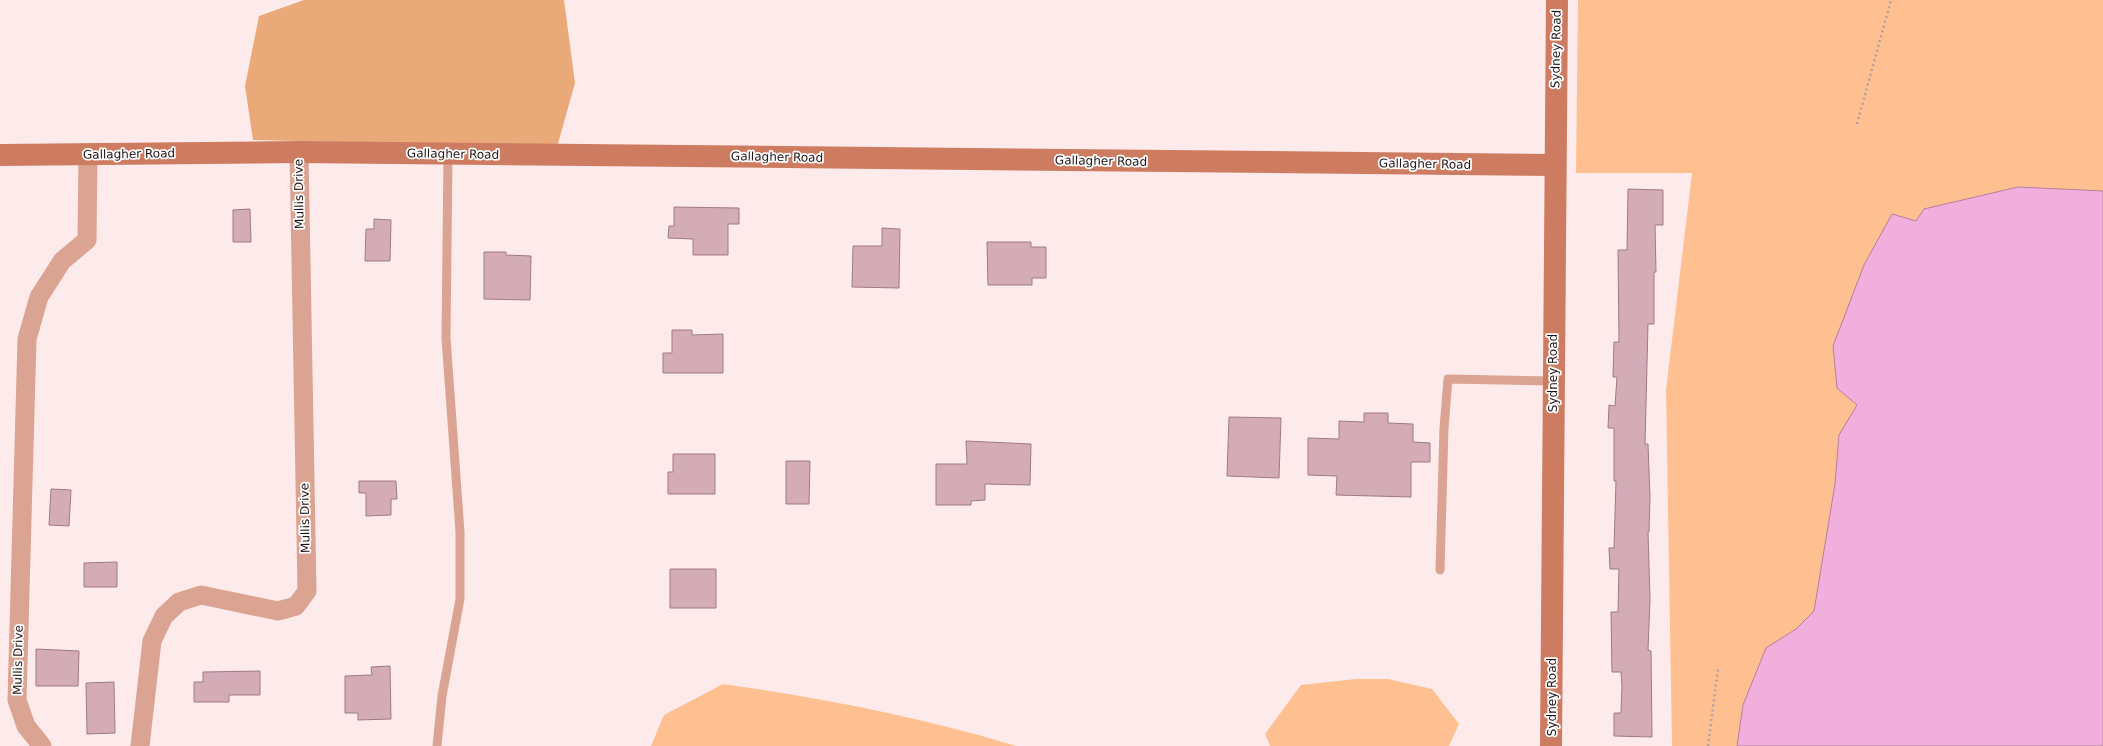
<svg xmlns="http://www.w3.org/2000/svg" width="2103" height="746" font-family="'DejaVu Sans',sans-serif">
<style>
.green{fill:#fec091}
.forest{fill:#e9a979}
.water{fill:#f2aedc;stroke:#b480a0}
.building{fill:#d4acb8;stroke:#9f7a85}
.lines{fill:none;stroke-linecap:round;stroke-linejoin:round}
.path{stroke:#b3a2a2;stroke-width:2.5;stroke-dasharray:2 3;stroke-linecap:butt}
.lane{stroke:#dba392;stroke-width:9}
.street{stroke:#dba392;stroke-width:19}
.secondary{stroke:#cd7c62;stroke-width:22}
.labels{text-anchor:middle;stroke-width:3.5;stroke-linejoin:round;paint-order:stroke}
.street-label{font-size:12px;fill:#221414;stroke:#fdfdfd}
</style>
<rect width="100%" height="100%" fill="#fdebeb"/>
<path class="green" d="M1578 0H2103V746H1672L1666 390 1692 173H1576Z
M1356 679H1388L1432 689 1459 724 1449 746H1270L1265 734 1301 685Z
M723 684C822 698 921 717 1016 746H651L664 715Z"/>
<path class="forest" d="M304 0H564L575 83 557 147 253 140 245 86 259 16Z"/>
<path class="water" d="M2018 187 2103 191V746H1737L1743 705 1766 648 1796 629 1814 611 1835 484 1839 435 1857 405 1837 388 1833 346 1864 265 1892 214 1916 221 1924 209Z"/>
<path class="building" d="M1628 189 1663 190V225H1655L1656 272H1654V324H1648L1645 444H1648L1650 497 1649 532H1648L1650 599 1648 650 1651 651 1652 737 1614 736V713H1621L1622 685 1621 672H1612L1611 612H1618L1619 569H1610L1609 548H1614L1616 481H1614V428H1608L1609 405 1615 406 1617 377H1613L1614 342H1619L1618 250H1627Z
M674 207 739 208V224H728V255H693V239L668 238 669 226H674Z
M250 209 251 242H233V210Z
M374 219 391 220 390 261H365L366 229H374Z
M882 228 900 229 899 288 852 287 853 246H882Z
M987 242H1031V247H1046V278H1032V285H988Z
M484 252H506V255L531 256 530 300 484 299Z
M672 330H692V335L723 334V373H663V353H672Z
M1364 413H1388V423L1413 424V442L1430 443V462H1411V497L1336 495 1337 476 1308 475V438L1339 439V421L1364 422Z
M1229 417 1281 418 1279 478 1227 476Z
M966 441 1031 444 1030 485 985 484V500L971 501V505H936V464H967Z
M673 454H715V494H668V472H673Z
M786 461H810L809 504H786Z
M359 481H396L397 499H391V515L366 516V493H359Z
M51 489 71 490 69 526 49 525Z
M117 562V587H84V563Z
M670 569H716V608H670Z
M36 649 79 651 78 686H36Z
M390 666 391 719 358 720V713H345V676L372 675 371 667Z
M260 671V695H229V702H194V682H203V672Z
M114 682 115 733 87 734 86 683Z"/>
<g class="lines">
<path class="path" d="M1857 124 1891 0
M1708 746 1718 669"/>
<path class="lane" d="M1440 570 1444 428 1448 379 1553 381
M437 746 442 696 460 599V532L446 338 448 154"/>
<path class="street" d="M42 746 26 726 17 700 27 339 39 297 62 261 87 240 88 154
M140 746 152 641 164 616 179 602 201 595 278 611 296 606 307 591 299 152"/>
<path class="secondary" d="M0 155 299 152 1554 165
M1551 746 1557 0"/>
</g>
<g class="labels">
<g class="street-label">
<text transform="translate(1556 49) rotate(-89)" y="4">Sydney Road</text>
<text transform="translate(129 154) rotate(-1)" y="4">Gallagher Road</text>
<text transform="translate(453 154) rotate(1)" y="4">Gallagher Road</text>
<text transform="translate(777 157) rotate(1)" y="4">Gallagher Road</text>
<text transform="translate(1101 161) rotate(1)" y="4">Gallagher Road</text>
<text transform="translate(1425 164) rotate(1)" y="4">Gallagher Road</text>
<text transform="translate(299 194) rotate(-91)" y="4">Mullis Drive</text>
<text transform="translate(1553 373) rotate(-90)" y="4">Sydney Road</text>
<text transform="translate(305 518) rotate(-91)" y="4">Mullis Drive</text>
<text transform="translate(18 660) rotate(-89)" y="4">Mullis Drive</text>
<text transform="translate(1552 697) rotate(-90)" y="4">Sydney Road</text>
</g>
</g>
</svg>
